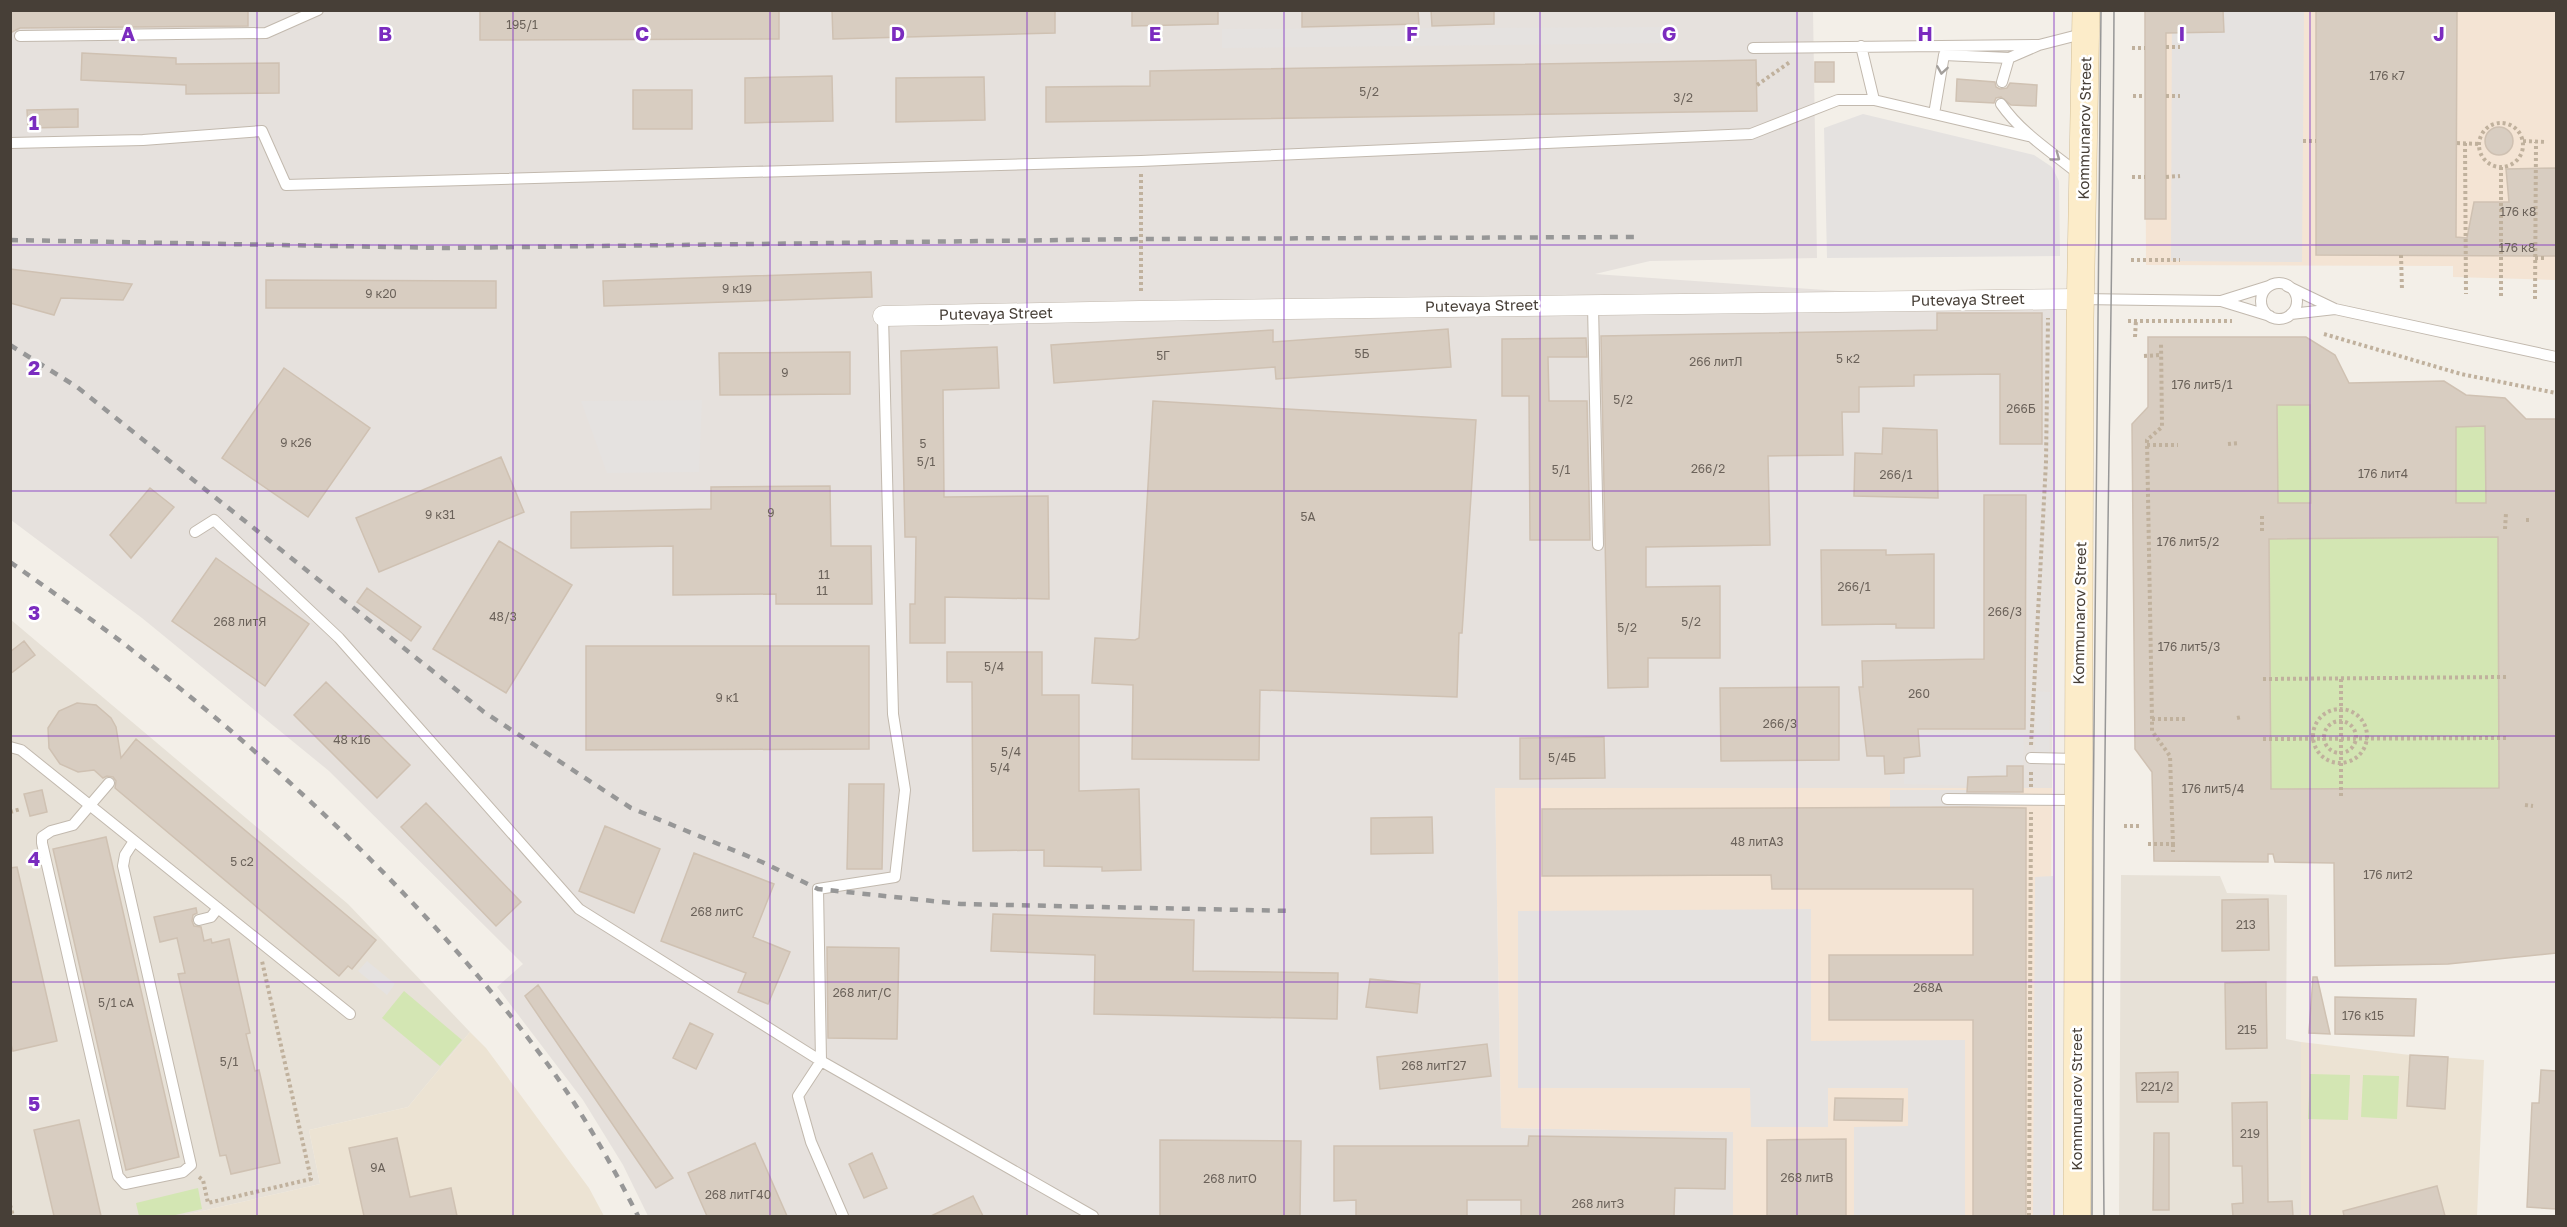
<svg xmlns="http://www.w3.org/2000/svg" width="2567" height="1227" font-family="'Golos Text',sans-serif">
<style>
.residential{fill:#e7e1d7}
.commercial{fill:#f4e4d4}
.industrial{fill:#e6e1dd}
.education{fill:#ece3d3}
.green{fill:#d3e6b3}
.parking{fill:#e5e2e0}
.building{fill:#d8cdc1;stroke:#cfc1b2;stroke-width:1.5;fill-rule:evenodd}
.lines{fill:none;stroke-linecap:round;stroke-linejoin:round}
.service-casing{stroke:#c2b9ae;stroke-width:12}
.minor-casing{stroke:#c2b9ae;stroke-width:21}
.secondary-casing{stroke:#d1be99;stroke-width:28}
.path{stroke:#c0b19d;stroke-width:4;stroke-dasharray:3 3;stroke-linecap:butt}
.service{stroke:#fff;stroke-width:10}
.minor{stroke:#fff;stroke-width:20}
.secondary{stroke:#fcecc9;stroke-width:27}
.tram{stroke:#979797;stroke-width:1.5}
.rail{stroke:#979797;stroke-width:4.5;stroke-dasharray:8 8;stroke-linecap:butt}
.oneway{stroke:#a39f9b}
.grid{fill:none;stroke:#7b2cbf;stroke-width:1.5;stroke-opacity:0.55}
.labels{text-anchor:middle;stroke-width:5;stroke-linejoin:round;paint-order:stroke}
.number-label{font-size:12px;fill:#6b625a}
.street-label{font-size:15px;fill:#473f37;stroke:#fff}
.grid-label{font-size:20px;text-anchor:middle;font-weight:bold;fill:#7b2cbf;stroke:#fff;stroke-width:5;stroke-linejoin:round;paint-order:stroke}
</style>
<rect width="100%" height="100%" fill="#f3efe8"/>
<path class="residential" d="M10 619 348 904 470 1032 408 1107 309 1130 320 1184 180 1216H11Z
M2121 875 2220 876 2227 893 2287 895 2286 1039 2301 1042V1216H2119Z"/>
<path class="commercial" d="M2145 11H2556V280L2453 277V266L2146 265Z
M1495 788H2052L2050 1027 2053 1216H1733V1132L1501 1128Z"/>
<path class="industrial" d="M10 11H1813L1817 258 1650 261 1595 274 2054 306 2052 788H1495L1501 1128 1733 1132V1216H648L623 1165 583 1100 497 987 523 964 329 771 142 618 11 520Z"/>
<path class="education" d="M470 1032 486 1048 589 1188 604 1216H180L320 1184 309 1130 408 1107Z
M2301 1042 2410 1055 2484 1060 2477 1216H2301Z"/>
<path class="green" d="M2277 405H2310L2311 503H2278Z
M2485 426 2486 503H2456V427Z
M2498 537 2499 788 2271 789 2269 539Z
M404 991 462 1040 440 1066 382 1018Z
M2310 1074 2350 1075 2348 1120 2308 1119Z
M2363 1075 2399 1076 2397 1119 2361 1117Z
M198 1188 202 1209 171 1216H139L136 1203Z"/>
<path class="parking" d="M2172 11H2304L2302 262 2171 261Z
M1675 27V43L1222 48V29Z
M1863 114 2034 155 2052 167 2059 181 2060 256 1827 258 1824 128Z
M702 400 699 472 607 473 581 401Z
M2036 691 2050 692 2049 763H2035Z
M1918 732 2024 733 2023 766H2007V776L1968 777V786L1904 784V758Z
M1890 790H2020V806L1890 807Z
M2053 876 2051 1216H2033L2035 877Z
M1811 909V1041L1965 1040V1216H1854V1127L1908 1126V1088H1828V1127H1751L1750 1088H1518V911Z
M367 961 395 984 387 995 358 971Z"/>
<path class="building" d="M10 10H248V26L20 28 10 33Z
M480 10H779V39L480 40Z
M832 10H1055V33L833 39Z
M1132 10H1218V24L1132 26Z
M1302 10H1418L1419 24 1302 27Z
M1431 10H1494V24L1432 26Z
M2145 10H2223L2224 32 2166 33V219H2145Z
M2316 10H2457L2456 237 2467 238 2474 202H2509L2506 169 2556 168V256L2316 255Z
M82 53 176 58V64L279 63V93L186 94V85L81 80Z
M1756 60 1757 111 1046 122V87L1150 86V71Z
M1815 62H1834V82H1815Z
M832 76 833 121 745 123V78Z
M984 77 985 120 896 122V78Z
M1957 79 1995 82 1996 87 2000 89 2007 88 2010 83 2037 85 2036 106 2011 105 2001 97 1996 98 1994 103 1956 101Z
M633 90H692V129H633Z
M78 109V127L28 128 27 110Z
M2485 141a14 14 0 1 1 28 0a14 14 0 1 1-28 0Z
M10 269 132 284 123 300 61 298 54 315 10 303Z
M871 272 872 297 604 306 603 281Z
M266 280 496 281V308H266Z
M1937 313H2042V444H2000V374L1914 375V386L1859 387V412H1842L1843 455 1768 456 1770 545 1646 547V587L1720 586V658H1648V687L1608 688 1601 336 1937 330Z
M1448 329 1451 367 1276 379 1275 367 1054 383 1051 345 1273 330V342Z
M2148 337H2306L2335 355 2349 383 2444 381 2466 395 2505 398 2526 419H2556V953L2448 964 2335 966 2334 863 2275 862 2273 854H2268V862L2154 861 2152 772 2135 749 2132 424 2148 407ZM2277 405H2310L2311 503H2278ZM2485 426 2486 503H2456V427ZM2498 537 2499 788 2271 789 2269 539Z
M1586 338 1587 357H1548L1549 401H1587L1590 540H1530L1529 396H1502V339Z
M997 347 999 388 943 390 944 497 1048 496 1049 599 945 597V643H910V604H915L916 537H905L901 351Z
M850 352V394L720 395 719 353Z
M284 368 370 428 308 517 222 458Z
M1153 401 1476 420 1462 633H1459L1457 697 1260 690 1259 760 1132 759 1133 685 1092 683 1095 638 1135 640 1139 638Z
M1883 428 1937 430 1938 498 1854 496 1855 453 1882 454Z
M501 457 524 512 379 572 356 518Z
M830 486 831 546H871L872 604H776V594L673 595V546L571 548V512L711 509V487Z
M150 488 174 507 131 558 110 535Z
M1984 495H2026L2025 729H1918L1920 756 1904 758V773L1885 774 1884 756H1867L1859 687H1863L1862 661 1984 659Z
M499 541 572 585 506 693 433 649Z
M1821 550H1886V555L1934 554V628H1896V624L1822 625Z
M216 558 309 624 265 686 172 621Z
M367 588 421 627 411 641 357 602Z
M24 641 35 655 10 674V652Z
M586 646H869V749L586 750Z
M947 652H1042V695H1079V791L1139 789 1141 870 1102 871V867L1044 866V850L973 851 972 682H947Z
M326 682 410 765 377 798 294 715Z
M1839 687V760L1721 761 1720 688Z
M77 703 96 705 111 718 116 727 121 758 136 739 376 940 352 969 348 966 339 976 115 788 116 781 113 777 107 776 103 778 94 770 78 772 60 764 49 748 48 728 59 711Z
M1604 737 1605 778 1520 779V738Z
M2007 766H2023V792H1967L1968 777 2007 776Z
M849 784H884L882 869H847Z
M42 790 47 812 30 816 24 794Z
M426 803 521 902 496 926 401 827Z
M1967 807 2026 808V1216H1973V1020H1829V955H1973V889H1772L1771 875 1542 876V809Z
M1432 817 1433 853 1371 854V818Z
M605 826 660 849 634 913 579 891Z
M106 837 179 1157 126 1170 53 849Z
M694 853 774 884 753 937 790 952 768 1004 738 992 746 973 661 941Z
M17 867 57 1041 13 1051 10 1041V868Z
M2268 899 2269 950 2222 951V900Z
M196 908 197 913 193 915 192 921 194 926 201 927 204 941 211 939 212 943 229 939 250 1033 246 1034 255 1071 259 1070 280 1163 231 1174 226 1155 220 1156 178 974 185 973 177 938 160 942 154 917Z
M993 914 1194 920 1193 971 1338 973 1337 1019 1094 1014 1095 955 991 951Z
M827 947 899 948 897 1039 828 1038Z
M2313 977H2317L2330 1034 2309 1033Z
M1370 979 1420 984 1417 1013 1366 1007Z
M2266 982 2267 1048 2226 1049 2225 983Z
M538 985 673 1178 656 1188 525 996Z
M2335 997 2416 999 2414 1036 2335 1034Z
M690 1023 713 1034 696 1069 673 1058Z
M1487 1044 1491 1076 1380 1089 1377 1057Z
M2410 1055 2448 1057 2445 1109 2407 1106Z
M2541 1070 2556 1071V1209L2527 1207 2532 1103H2539Z
M2178 1072V1102H2137L2136 1073Z
M1835 1098 1903 1099 1902 1121 1834 1120Z
M2267 1102 2268 1202 2292 1201 2293 1216H2233L2232 1204 2243 1203 2242 1166H2233L2232 1103Z
M79 1120 101 1216H54L34 1130Z
M2154 1133H2169V1210H2153Z
M1529 1136 1726 1139 1725 1189 1675 1188 1674 1216H1521V1200H1467V1216H1356V1200L1334 1201V1146H1528Z
M397 1138 410 1197 451 1188 457 1216H364L349 1148Z
M1846 1139V1216H1767V1140Z
M1160 1140 1301 1141 1300 1216H1160Z
M755 1143 787 1216H707L688 1173Z
M872 1153 887 1188 864 1198 849 1164Z
M2437 1186 2445 1216H2344L2343 1211Z
M973 1196 983 1216H931Z"/>
<g class="lines">
<g class="service-casing">
<path id="service" d="M20 36 266 33 318 10
M1861 46 1874 100
M1753 48 2039 45
M2002 82 2009 58 2039 45 2086 33
M2001 104C2022 134 2052 152 2080 175
M1934 114 1944 55 2009 58
M10 143 143 140 262 131 286 185 1141 161 1751 134 1838 100H1874L2028 136
M2261 301a18 18 0 1 1 36 0a18 18 0 1 1-36 0Z
M2287 286 2335 309 2556 357
M2081 299 2221 301 2270 316
M2221 301 2269 286
M1593 305 1598 545
M2291 314 2335 309
M195 532 214 520 339 638 579 909 821 1061 1093 1216
M10 747 21 750 350 1014
M2031 758 2078 759
M109 783 73 825 51 831 42 837V843L118 1176 125 1184 183 1172 191 1165 123 866 125 855 134 841
M1947 799 2078 800
M199 920 211 917 218 908
M843 1216 811 1142 798 1096 821 1061 818 889 895 877 905 790 893 714 883 316"/>
</g>
<g class="minor-casing">
<path id="minor" d="M883 316 1140 311 2081 299"/>
</g>
<g class="secondary-casing">
<path id="secondary" d="M2077 1216 2080 319 2086 10"/>
</g>
<path class="path" d="M2166 47H2180
M2132 48H2145
M1757 85 1790 62
M2133 96H2145
M2166 96H2180
M2479 145a22 22 0 1 1 44 0a22 22 0 1 1-44 0Z
M2303 141H2316
M2523 141 2547 142
M2457 143 2479 144
M2465 143 2466 294
M2501 167V297
M1141 174V292
M2132 177H2145
M2166 177 2180 176
M2401 255 2402 290
M2535 258H2545
M2131 260H2180
M2535 299 2536 142
M2128 321H2232
M2324 334 2461 374 2556 393
M2135 337 2136 320
M2144 356 2161 355
M2228 444 2239 443
M2147 445H2178
M2526 520H2532
M2505 529 2506 513
M2262 531V515
M2263 679 2506 677
M2313 736a27 27 0 1 1 54 0a27 27 0 1 1-54 0Z
M2237 718 2242 717
M2152 719H2186
M2324 737a16 16 0 1 1 32 0a16 16 0 1 1-32 0Z
M2263 739 2509 738
M2031 745 2046 462 2048 318
M2031 787V770
M2341 796V677
M2525 805 2533 806
M10 812 21 809
M2124 826H2140
M2148 844H2173L2170 756 2152 731V719L2147 440 2162 427 2161 342
M2173 844V852
M199 1177 203 1180 208 1203 311 1179 262 961
M10 1205 13 1216
M2029 1216 2031 812"/>
<use href="#service" class="service"/>
<use href="#minor" class="minor"/>
<use href="#secondary" class="secondary"/>
<path class="tram" d="M2092 1216 2093 835 2101 10
M2104 1216C2100 815 2112 412 2114 10"/>
<path class="rail" d="M10 240 444 248 1141 239 1637 237
M10 345 77 387 484 712 631 808 762 862 818 889 961 904 1293 911
M10 562C48 589 86 615 123 643 280 765 431 905 549 1066 583 1113 612 1165 638 1216"/>
</g>
<defs><path id="oneway-chevron" d="M-2-3.5L2.5 0L-2 3.5" fill="none" stroke-width="1.6" stroke-linecap="round" stroke-linejoin="round" transform="scale(1.5)"/></defs>
<g class="oneway">
<use href="#oneway-chevron" transform="translate(1942 70) rotate(99)"/>
<use href="#oneway-chevron" transform="translate(2056 157) rotate(36)"/>
</g>
<path class="grid" d="M257 10V1216M513 10V1216M770 10V1216M1027 10V1216M1284 10V1216M1540 10V1216M1797 10V1216M2054 10V1216M2310 10V1216M10 245H2556M10 491H2556M10 736H2556M10 982H2556"/>
<g class="labels">
<g class="number-label">
<text x="522" y="29">195/1</text>
<text x="2387" y="80">176 к7</text>
<text x="1369" y="96">5/2</text>
<text x="1683" y="102">3/2</text>
<text x="2518" y="216">176 к8</text>
<text x="2517" y="252">176 к8</text>
<text x="737" y="293">9 к19</text>
<text x="381" y="298">9 к20</text>
<text x="1362" y="358">5Б</text>
<text x="1163" y="360">5Г</text>
<text x="1848" y="363">5 к2</text>
<text x="1716" y="366">266 литЛ</text>
<text x="785" y="377">9</text>
<text x="2202" y="389">176 лит5/1</text>
<text x="1623" y="404">5/2</text>
<text x="2021" y="413">266Б</text>
<text x="296" y="447">9 к26</text>
<text x="923" y="448">5</text>
<text x="926" y="466">5/1</text>
<text x="1708" y="473">266/2</text>
<text x="1561" y="474">5/1</text>
<text x="2383" y="478">176 лит4</text>
<text x="1896" y="479">266/1</text>
<text x="771" y="517">9</text>
<text x="440" y="519">9 к31</text>
<text x="1308" y="521">5А</text>
<text x="2188" y="546">176 лит5/2</text>
<text x="824" y="579">11</text>
<text x="1854" y="591">266/1</text>
<text x="822" y="595">11</text>
<text x="2005" y="616">266/3</text>
<text x="503" y="621">48/3</text>
<text x="240" y="626">268 литЯ</text>
<text x="1691" y="626">5/2</text>
<text x="1627" y="632">5/2</text>
<text x="2189" y="651">176 лит5/3</text>
<text x="994" y="671">5/4</text>
<text x="1919" y="698">260</text>
<text x="727" y="702">9 к1</text>
<text x="1780" y="728">266/3</text>
<text x="352" y="744">48 к16</text>
<text x="1011" y="756">5/4</text>
<text x="1562" y="762">5/4Б</text>
<text x="1000" y="772">5/4</text>
<text x="2213" y="793">176 лит5/4</text>
<text x="1757" y="846">48 литА3</text>
<text x="242" y="866">5 с2</text>
<text x="2388" y="879">176 лит2</text>
<text x="717" y="916">268 литС</text>
<text x="2246" y="929">213</text>
<text x="1928" y="992">268А</text>
<text x="862" y="997">268 лит/С</text>
<text x="116" y="1007">5/1 сА</text>
<text x="2363" y="1020">176 к15</text>
<text x="2247" y="1034">215</text>
<text x="229" y="1066">5/1</text>
<text x="1434" y="1070">268 литГ27</text>
<text x="2157" y="1091">221/2</text>
<text x="2250" y="1138">219</text>
<text x="378" y="1172">9А</text>
<text x="1807" y="1182">268 литВ</text>
<text x="1230" y="1183">268 литО</text>
<text x="738" y="1199">268 литГ40</text>
<text x="1598" y="1208">268 литЗ</text>
</g>
<g class="street-label">
<text transform="translate(2085 128) rotate(-89)" y="5">Kommunarov Street</text>
<text transform="translate(1968 300) rotate(-1)" y="5">Putevaya Street</text>
<text transform="translate(1482 306) rotate(-1)" y="5">Putevaya Street</text>
<text transform="translate(996 314) rotate(-1)" y="5">Putevaya Street</text>
<text transform="translate(2080 613) rotate(-89)" y="5">Kommunarov Street</text>
<text transform="translate(2077 1099) rotate(-90)" y="5">Kommunarov Street</text>
</g>
</g>
<g class="grid-label">
<text x="128" y="41">A</text>
<text x="385" y="41">B</text>
<text x="642" y="41">C</text>
<text x="898" y="41">D</text>
<text x="1155" y="41">E</text>
<text x="1412" y="41">F</text>
<text x="1669" y="41">G</text>
<text x="1925" y="41">H</text>
<text x="2182" y="41">I</text>
<text x="2439" y="41">J</text>
<text x="34" y="130">1</text>
<text x="34" y="375">2</text>
<text x="34" y="620">3</text>
<text x="34" y="866">4</text>
<text x="34" y="1111">5</text>
</g>
<rect width="2567" height="1227" fill="none" stroke="#473f37" stroke-width="24"/>
</svg>
